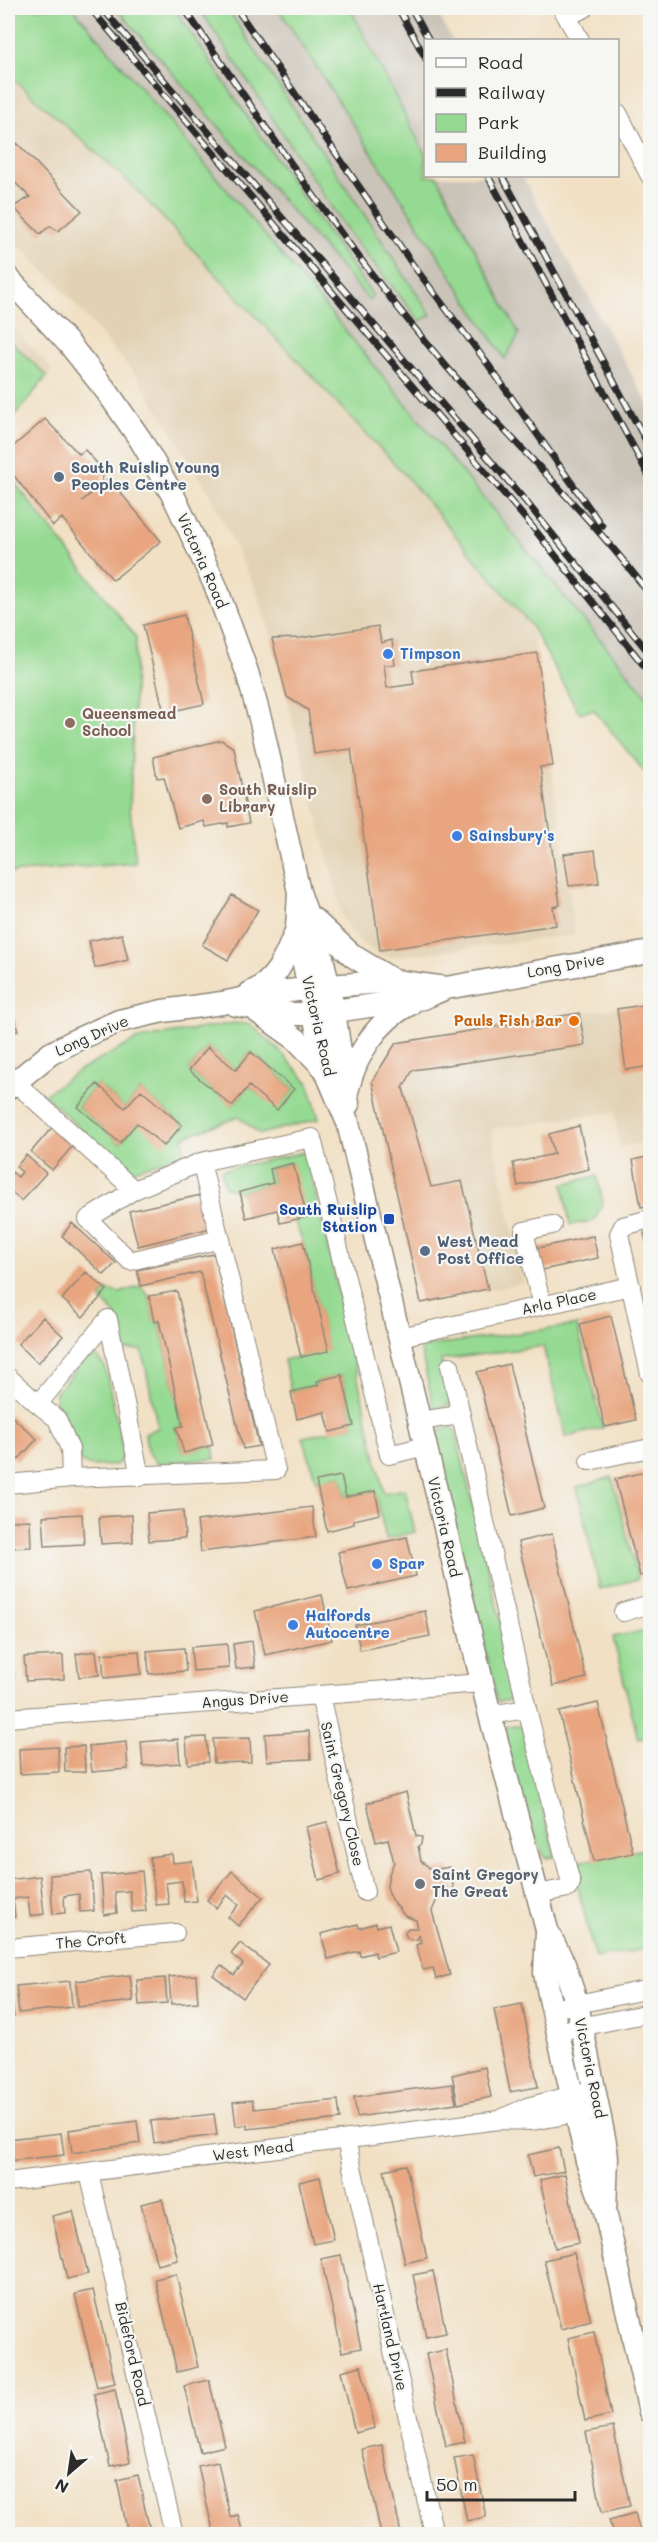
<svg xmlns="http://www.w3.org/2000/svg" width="658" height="2542" font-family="Mali,sans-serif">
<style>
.built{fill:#e2d1b4}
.industrial{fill:#cac3b8}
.green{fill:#95da92;stroke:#60825e;stroke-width:1.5;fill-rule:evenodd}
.building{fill:#e8a57f}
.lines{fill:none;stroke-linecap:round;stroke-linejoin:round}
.minor-casing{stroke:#8e8678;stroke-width:20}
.tertiary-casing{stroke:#8e8678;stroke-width:25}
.minor{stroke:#fff;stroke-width:18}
.tertiary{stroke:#fff;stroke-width:22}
.rail-casing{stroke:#2b2b2b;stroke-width:7}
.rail{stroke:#f6f6f2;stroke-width:4.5;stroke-dasharray:14;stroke-linecap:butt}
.service-dot{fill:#5c6f8a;stroke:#f6f6f2;stroke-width:2}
.shop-dot{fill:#3f7fe0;stroke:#f6f6f2;stroke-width:2}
.education-dot{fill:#8d6e63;stroke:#f6f6f2;stroke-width:2}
.food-dot{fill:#e8710a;stroke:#f6f6f2;stroke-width:2}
.transit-dot{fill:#1a4fb4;stroke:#f6f6f2;stroke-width:2}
.worship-dot{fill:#6b7280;stroke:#f6f6f2;stroke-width:2}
.labels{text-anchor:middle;stroke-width:4.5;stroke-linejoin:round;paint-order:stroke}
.service-label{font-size:15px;font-weight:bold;fill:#4e5e75;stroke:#f6f6f2;text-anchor:start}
.street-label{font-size:15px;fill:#2b2b2b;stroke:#f6f6f2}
.shop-label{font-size:15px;font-weight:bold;fill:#366cbe;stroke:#f6f6f2;text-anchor:start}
.education-label{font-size:15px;font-weight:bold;fill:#785e54;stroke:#f6f6f2;text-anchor:start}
.food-label{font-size:15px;font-weight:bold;fill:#c56008;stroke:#f6f6f2;text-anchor:end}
.transit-label{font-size:15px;font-weight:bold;fill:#164399;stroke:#f6f6f2;text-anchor:end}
.worship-label{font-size:15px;font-weight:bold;fill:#5b616d;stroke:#f6f6f2;text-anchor:start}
</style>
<rect width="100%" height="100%" fill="#f6f6f2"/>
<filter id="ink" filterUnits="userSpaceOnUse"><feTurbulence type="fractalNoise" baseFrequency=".0167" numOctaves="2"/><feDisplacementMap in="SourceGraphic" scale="12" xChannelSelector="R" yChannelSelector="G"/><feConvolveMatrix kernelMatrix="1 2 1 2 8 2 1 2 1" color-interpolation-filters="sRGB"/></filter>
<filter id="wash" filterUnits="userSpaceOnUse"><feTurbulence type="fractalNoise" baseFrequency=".008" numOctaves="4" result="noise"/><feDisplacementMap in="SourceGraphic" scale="24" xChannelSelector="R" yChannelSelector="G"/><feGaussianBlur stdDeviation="1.35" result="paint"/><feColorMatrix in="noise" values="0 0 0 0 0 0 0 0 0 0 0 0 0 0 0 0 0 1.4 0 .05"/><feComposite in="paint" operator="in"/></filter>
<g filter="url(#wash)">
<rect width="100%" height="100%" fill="#f1e0c4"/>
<path class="built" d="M8 74 130 183 407 477 532 627 575 935 392 957 377 954 353 935 343 918 272 639 258 594 210 494 139 379 57 283 8 235Z
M8 321 52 370 8 424Z
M650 1004V1142L619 1147 615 1112 491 1129 524 1283 421 1303 372 1081 396 1043 579 1013Z"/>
<path class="industrial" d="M33 8H435L452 40H426V176H522L650 408V752Z"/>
<path class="green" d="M8 8H73L335 318 650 700V779L594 710 579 713 532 627 407 477 130 183 8 74Z
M116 8H174L298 191 373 296 369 300Z
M199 8H227L431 315 420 321 349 233Z
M278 8H350L425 154 426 176H437L519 334 505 359Z
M8 339 47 376 8 424Z
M8 474 136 637 130 809 136 863 8 873Z
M234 1023 250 1024 277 1048 308 1082 319 1119 260 1134 238 1117 183 1137 184 1154 135 1170 117 1162 44 1095 77 1072 138 1039ZM208 1047 236 1070 251 1052 294 1089 277 1109 249 1086 232 1106 189 1070ZM97 1084 125 1108 141 1090 182 1125 137 1123 120 1143 78 1107Z
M306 1152 384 1493 405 1489 415 1532 386 1539 375 1491 346 1497 341 1476 316 1481 303 1437 354 1426 342 1375 317 1381 318 1385 291 1392 284 1360 328 1350 303 1242 294 1220 292 1163 270 1169 273 1183 240 1192 225 1187 221 1170Z
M597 1176 603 1203 594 1221 570 1225 563 1184Z
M141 1286 149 1296 154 1321H159L183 1426 176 1428 184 1452 213 1445 215 1459 157 1463 147 1451 145 1433 158 1428 142 1350H123L115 1313 100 1298 107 1290 120 1293Z
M577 1325 603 1428 566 1437 543 1346 441 1360 451 1404 434 1409 420 1347Z
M96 1356 105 1367 123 1449 122 1458 116 1465 92 1466 81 1462 70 1426 55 1403 56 1392 86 1358Z
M447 1427 455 1429 519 1699 497 1702 432 1434Z
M612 1477 638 1579 600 1589 577 1487Z
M647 1630 650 1645V1735L638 1738 613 1637Z
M516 1725 524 1728 555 1857 545 1858 522 1805 503 1730 507 1726Z
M650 1848V1948L595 1958 572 1863Z"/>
<g id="blocks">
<path class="building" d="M17 143 82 211 58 231 50 226 40 234 13 207 30 197 8 176V152Z
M45 419 79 454 85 450 104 471 101 484 82 501 109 479 161 541 113 580 62 518 53 526 8 468V451Z
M184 615 204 704 164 713 143 625Z
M378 626 381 643 392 640 395 665H384L387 688 414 684 412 671 537 653 553 766 540 767 560 905 553 907 556 925 380 950 351 749 314 754 308 710 287 697 272 639 300 638Z
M221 740 234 748 249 823 228 827V823L206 827 204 821 178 828 164 777 157 778 153 757Z
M595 850 599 883 569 886 564 854Z
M232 895 258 910 228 960 202 945Z
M122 934 128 960 95 968 89 941Z
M650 1004V1066L626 1070 617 1009Z
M8 1005H10L18 1031 8 1034Z
M579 1013 585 1045 413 1070 403 1088 431 1187 462 1181 488 1289 421 1303 372 1081 396 1043Z
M208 1047 236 1070 251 1052 294 1089 277 1110 249 1086 232 1106 189 1070Z
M97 1084 125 1108 141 1090 182 1125 164 1146 137 1123 120 1143 78 1107Z
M55 1124 76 1142 52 1170 31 1152Z
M579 1126 589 1169 518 1186 513 1163 554 1154 549 1134Z
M26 1155 46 1173 21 1201 8 1188V1178L12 1172 18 1177 22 1172 16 1167Z
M650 1156V1205L641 1207 633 1160Z
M293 1163 307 1217 280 1223 277 1210 246 1218 240 1192 273 1183 270 1169Z
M201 1195 211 1228 138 1246 129 1211Z
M72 1223 116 1263 104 1275 62 1236Z
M650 1231V1259L644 1233Z
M593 1236 598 1258 542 1270 537 1248Z
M303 1242 329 1351 301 1357 275 1249Z
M214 1254 259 1446 243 1449 200 1272 141 1286 137 1270Z
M86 1272 107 1290 83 1317 62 1299Z
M177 1291 213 1445 184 1453 176 1427 183 1426 159 1321 154 1322 149 1296Z
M611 1316 636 1420 605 1427 580 1324Z
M43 1317 63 1336 38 1363 18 1344Z
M509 1364 544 1508 512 1516 477 1372Z
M342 1375 354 1426 330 1432 325 1412 297 1419 291 1392 318 1385 317 1381Z
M8 1413 37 1439 17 1461 8 1453Z
M649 1471 650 1574 640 1576 615 1479Z
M341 1476 346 1497 375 1491 380 1514 354 1520V1524L327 1531 316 1481Z
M312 1507 316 1537 201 1552 197 1521Z
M183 1510 185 1538 149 1541 147 1513Z
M82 1514 84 1544 45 1546 43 1516Z
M132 1515 133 1542 101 1544 99 1517Z
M30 1520 31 1547 8 1548V1521Z
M552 1534 586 1678 553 1686 518 1542Z
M407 1537 416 1576 348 1591 338 1552Z
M322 1595 332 1640 265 1655 255 1611Z
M425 1611 430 1636 360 1650 355 1625Z
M252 1641 255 1667 236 1669 233 1644Z
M227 1644 229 1668 193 1671 191 1647Z
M184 1648 186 1671 149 1674 147 1651Z
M96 1651 99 1675 79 1677 76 1654Z
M139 1651 141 1674 104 1678 102 1654Z
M63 1655 64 1679 26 1681 24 1657Z
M13 1659 14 1683H8V1660Z
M598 1703 633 1853 594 1861 559 1712Z
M309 1731 311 1759 267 1761 265 1734Z
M206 1737 208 1762 188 1764 186 1738Z
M250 1738 251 1762 214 1763 213 1739Z
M178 1739 180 1763 143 1766 141 1742Z
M126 1742 128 1769 92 1772 89 1746Z
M84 1746 85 1772H65L64 1747Z
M58 1747 59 1772 20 1774 19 1749Z
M406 1792 416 1836 422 1837 421 1844 418 1846 421 1861 432 1870 449 1867 455 1894 437 1899 432 1911 450 1975 436 1979 433 1968 423 1970 416 1945 421 1943 419 1935 417 1939 412 1940 407 1938 405 1933 408 1928H418L416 1920 405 1916 390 1898 387 1886 389 1874 394 1862 388 1839 376 1842 367 1803Z
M327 1822 340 1874 319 1880 306 1827Z
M172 1854 173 1863 192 1861 197 1901 184 1902 182 1881 166 1883 169 1904 156 1905 150 1857Z
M142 1871 146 1911 132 1912 130 1891 115 1892 117 1913 104 1915 101 1875Z
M232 1871 263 1897 238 1926 228 1917 239 1905 227 1895 216 1908 207 1900Z
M91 1872 94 1911 80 1912 79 1894 64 1896 65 1913 53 1914 50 1875Z
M40 1876 44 1914 30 1916 28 1897 13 1899 15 1917 8 1918V1880Z
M376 1923 377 1927 389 1924 396 1952 376 1957 375 1952 360 1956 359 1951 328 1959 321 1934 358 1924 359 1928Z
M240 1943 269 1965 243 1998 213 1975 221 1965 234 1975 243 1964 231 1954Z
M130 1975 133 2001 78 2007 76 1981Z
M196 1975 198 2002 171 2004 169 1977Z
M165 1978 167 2003 139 2005 137 1980Z
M70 1981 72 2007 19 2013 16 1986Z
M8 1991H11L14 2017 8 2018Z
M522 2004 538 2087 510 2092 494 2009Z
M485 2067 491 2097 458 2104 452 2075Z
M452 2084 456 2103 357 2117 354 2097Z
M252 2100 254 2109 338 2100 340 2119 247 2129V2125L236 2126 233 2102Z
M214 2114 217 2135 154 2143 151 2121Z
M137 2121 140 2143 72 2153 69 2130Z
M61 2133 64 2155 8 2161V2139Z
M559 2148 564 2171 533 2177 528 2155Z
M406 2165 427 2258 405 2263 384 2170Z
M565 2174 579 2243 555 2248 540 2180Z
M320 2177 334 2240 313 2244 299 2182Z
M162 2199 178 2260 157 2265 141 2204Z
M73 2211 88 2274 67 2279 52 2216Z
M574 2253 591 2321 561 2329 544 2260Z
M341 2255 361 2348 342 2352 321 2259Z
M433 2271 446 2333 426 2337 413 2275Z
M176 2274 198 2367 177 2372 155 2279Z
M93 2290 115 2383 97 2387 75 2294Z
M594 2332 611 2415 585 2421 568 2338Z
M446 2350 465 2442 446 2446 426 2354Z
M361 2366 375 2428 355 2433 341 2371Z
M209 2380 225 2446 200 2452 184 2386Z
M115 2389 130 2462 110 2466 94 2394Z
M613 2427 630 2506 602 2512 586 2432Z
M382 2445 395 2505 401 2534H381L362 2449Z
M473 2455 486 2517 467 2521 454 2458Z
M218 2462 230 2517 238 2515 242 2530 234 2531V2534H214L205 2497 198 2466Z
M138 2475 145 2509 151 2534H128L117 2480Z
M635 2513 641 2534H613L609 2520Z"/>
</g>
</g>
<g filter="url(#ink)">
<use href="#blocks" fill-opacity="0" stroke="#8e8678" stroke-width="1.5"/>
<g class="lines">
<g class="minor-casing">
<path id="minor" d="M562 8 580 40
M567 16 585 8
M618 113 650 176
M15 1082 134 1190 201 1162 312 1138 389 1455 425 1446
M134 1190 88 1219 130 1261 221 1239
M650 1219 623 1226 619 1234 650 1374
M542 1306 524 1231 552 1225
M400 1337 631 1286
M450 1366 527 1709 571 1883 568 1888 538 1894
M8 1377 38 1404
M419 1421 460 1415
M589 1461 650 1448
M71 1478 276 1470 201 1162
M8 1484 71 1478 70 1449 57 1419 38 1404 108 1319 140 1477
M623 1612 650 1604
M320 1695 365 1892
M490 1715 527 1709
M8 1718 482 1683
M8 1948 175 1933
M553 2009 650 1989
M570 2029 650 2013
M503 2118 527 2107 585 2092
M346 2140 434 2534
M89 2173 174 2534
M8 2182 499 2120 532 2121 589 2111"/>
</g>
<g class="tertiary-casing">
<path id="tertiary" d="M8 278 70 345 108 393 140 439 175 499 216 587 247 672 261 722 299 892 322 957 334 1012 348 1104
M299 892 297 929 325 1069 348 1123 490 1715 547 1930 564 1964 577 2004 605 2143 607 2157 605 2211
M313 919 353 956 394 981
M250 993C278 981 286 956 297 929
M236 1005 292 1014H315L423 998 446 988 650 952
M258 1012 296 1039 325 1069
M8 1088 50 1054 76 1040 119 1021 163 1011 222 1003 265 994 329 986 394 981 446 988
M348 1088C356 1054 378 1020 410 1004
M547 1931 545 1973 549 1994 587 2161 605 2211 650 2412"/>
</g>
<use href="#minor" class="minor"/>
<use href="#tertiary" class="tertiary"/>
<g class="rail-casing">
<path id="rail" d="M90 8 535 530 650 673
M102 8 527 503 650 654
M184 8C266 128 346 248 440 359 508 439 588 511 650 595
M236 8 413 265 487 363 602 526
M398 8 426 59
M411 8 429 40
M488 176 650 478
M502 176 650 448"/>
</g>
<use href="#rail" class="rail"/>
</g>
</g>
<g class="service-dot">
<circle cx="59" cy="477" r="6"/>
<circle cx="425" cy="1251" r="6"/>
</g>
<g class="shop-dot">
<circle cx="388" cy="654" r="6"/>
<circle cx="457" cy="836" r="6"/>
<circle cx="377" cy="1564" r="6"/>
<circle cx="293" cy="1625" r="6"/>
</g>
<g class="education-dot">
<circle cx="70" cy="723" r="6"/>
<circle cx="207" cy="799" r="6"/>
</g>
<circle class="food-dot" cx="574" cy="1021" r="6"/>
<rect class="transit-dot" x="383" y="1213" width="12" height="12" rx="3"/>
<circle class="worship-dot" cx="420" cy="1884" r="6"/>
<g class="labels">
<g class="service-label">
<text x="71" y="473">South Ruislip Young<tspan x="71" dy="17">Peoples Centre</tspan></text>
<text x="437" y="1247">West Mead<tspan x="437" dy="17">Post Office</tspan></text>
</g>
<g class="street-label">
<text transform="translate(202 561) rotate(66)" y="5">Victoria Road</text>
<text transform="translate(566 966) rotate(-10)" y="5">Long Drive</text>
<text transform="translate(318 1026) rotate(77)" y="5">Victoria Road</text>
<text transform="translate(92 1036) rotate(-24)" y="5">Long Drive</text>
<text transform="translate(559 1302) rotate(-12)" y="5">Arla Place</text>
<text transform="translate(444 1527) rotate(77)" y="5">Victoria Road</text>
<text transform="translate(245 1700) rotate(-4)" y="5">Angus Drive</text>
<text transform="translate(342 1794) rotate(77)" y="5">Saint Gregory Close</text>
<text transform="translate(91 1941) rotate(-5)" y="5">The Croft</text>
<text transform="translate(590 2068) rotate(78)" y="5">Victoria Road</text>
<text transform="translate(253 2151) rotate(-7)" y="5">West Mead</text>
<text transform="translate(390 2337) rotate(77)" y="5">Hartland Drive</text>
<text transform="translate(132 2354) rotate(77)" y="5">Bideford Road</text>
</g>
<g class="shop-label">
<text x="400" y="659">Timpson</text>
<text x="469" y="841">Sainsbury's</text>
<text x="389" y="1569">Spar</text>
<text x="305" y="1621">Halfords<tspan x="305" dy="17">Autocentre</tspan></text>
</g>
<g class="education-label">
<text x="82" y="719">Queensmead<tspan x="82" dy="17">School</tspan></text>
<text x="219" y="795">South Ruislip<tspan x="219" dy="17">Library</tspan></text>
</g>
<g class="food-label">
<text x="562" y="1026">Pauls Fish Bar</text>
</g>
<g class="transit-label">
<text x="377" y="1215">South Ruislip<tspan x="377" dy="17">Station</tspan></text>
</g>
<g class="worship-label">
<text x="432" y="1880">Saint Gregory<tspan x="432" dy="17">The Great</tspan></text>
</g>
</g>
<rect width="658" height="2542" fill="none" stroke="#f6f6f2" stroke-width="30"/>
<rect x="424" y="39" width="195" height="138" fill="#f6f6f2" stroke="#a5a5a2" stroke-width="1.5"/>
<rect x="436" y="58" width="30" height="9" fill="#ffffff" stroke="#a5a5a2" stroke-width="1.5"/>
<text x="478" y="69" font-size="18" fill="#2b2b2b">Road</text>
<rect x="436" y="88" width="30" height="9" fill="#2b2b2b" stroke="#a5a5a2" stroke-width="1.5"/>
<text x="478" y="99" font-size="18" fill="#2b2b2b">Railway</text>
<rect x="436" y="114" width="30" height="18" fill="#95da92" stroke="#a5a5a2" stroke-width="1.5"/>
<text x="478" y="129" font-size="18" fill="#2b2b2b">Park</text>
<rect x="436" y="144" width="30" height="18" fill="#e8a57f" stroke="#a5a5a2" stroke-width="1.5"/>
<text x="478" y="159" font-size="18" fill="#2b2b2b">Building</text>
<g transform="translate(69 2473) rotate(209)" stroke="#f6f6f2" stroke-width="4.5" paint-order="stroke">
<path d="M0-4.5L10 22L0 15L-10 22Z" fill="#2b2b2b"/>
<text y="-9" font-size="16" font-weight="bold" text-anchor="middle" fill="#2b2b2b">N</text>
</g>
<path d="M427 2491v9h148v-9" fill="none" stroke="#2b2b2b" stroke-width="3"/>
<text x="436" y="2491" font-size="18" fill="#2b2b2b" stroke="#f6f6f2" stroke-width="4.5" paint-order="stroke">50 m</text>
</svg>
